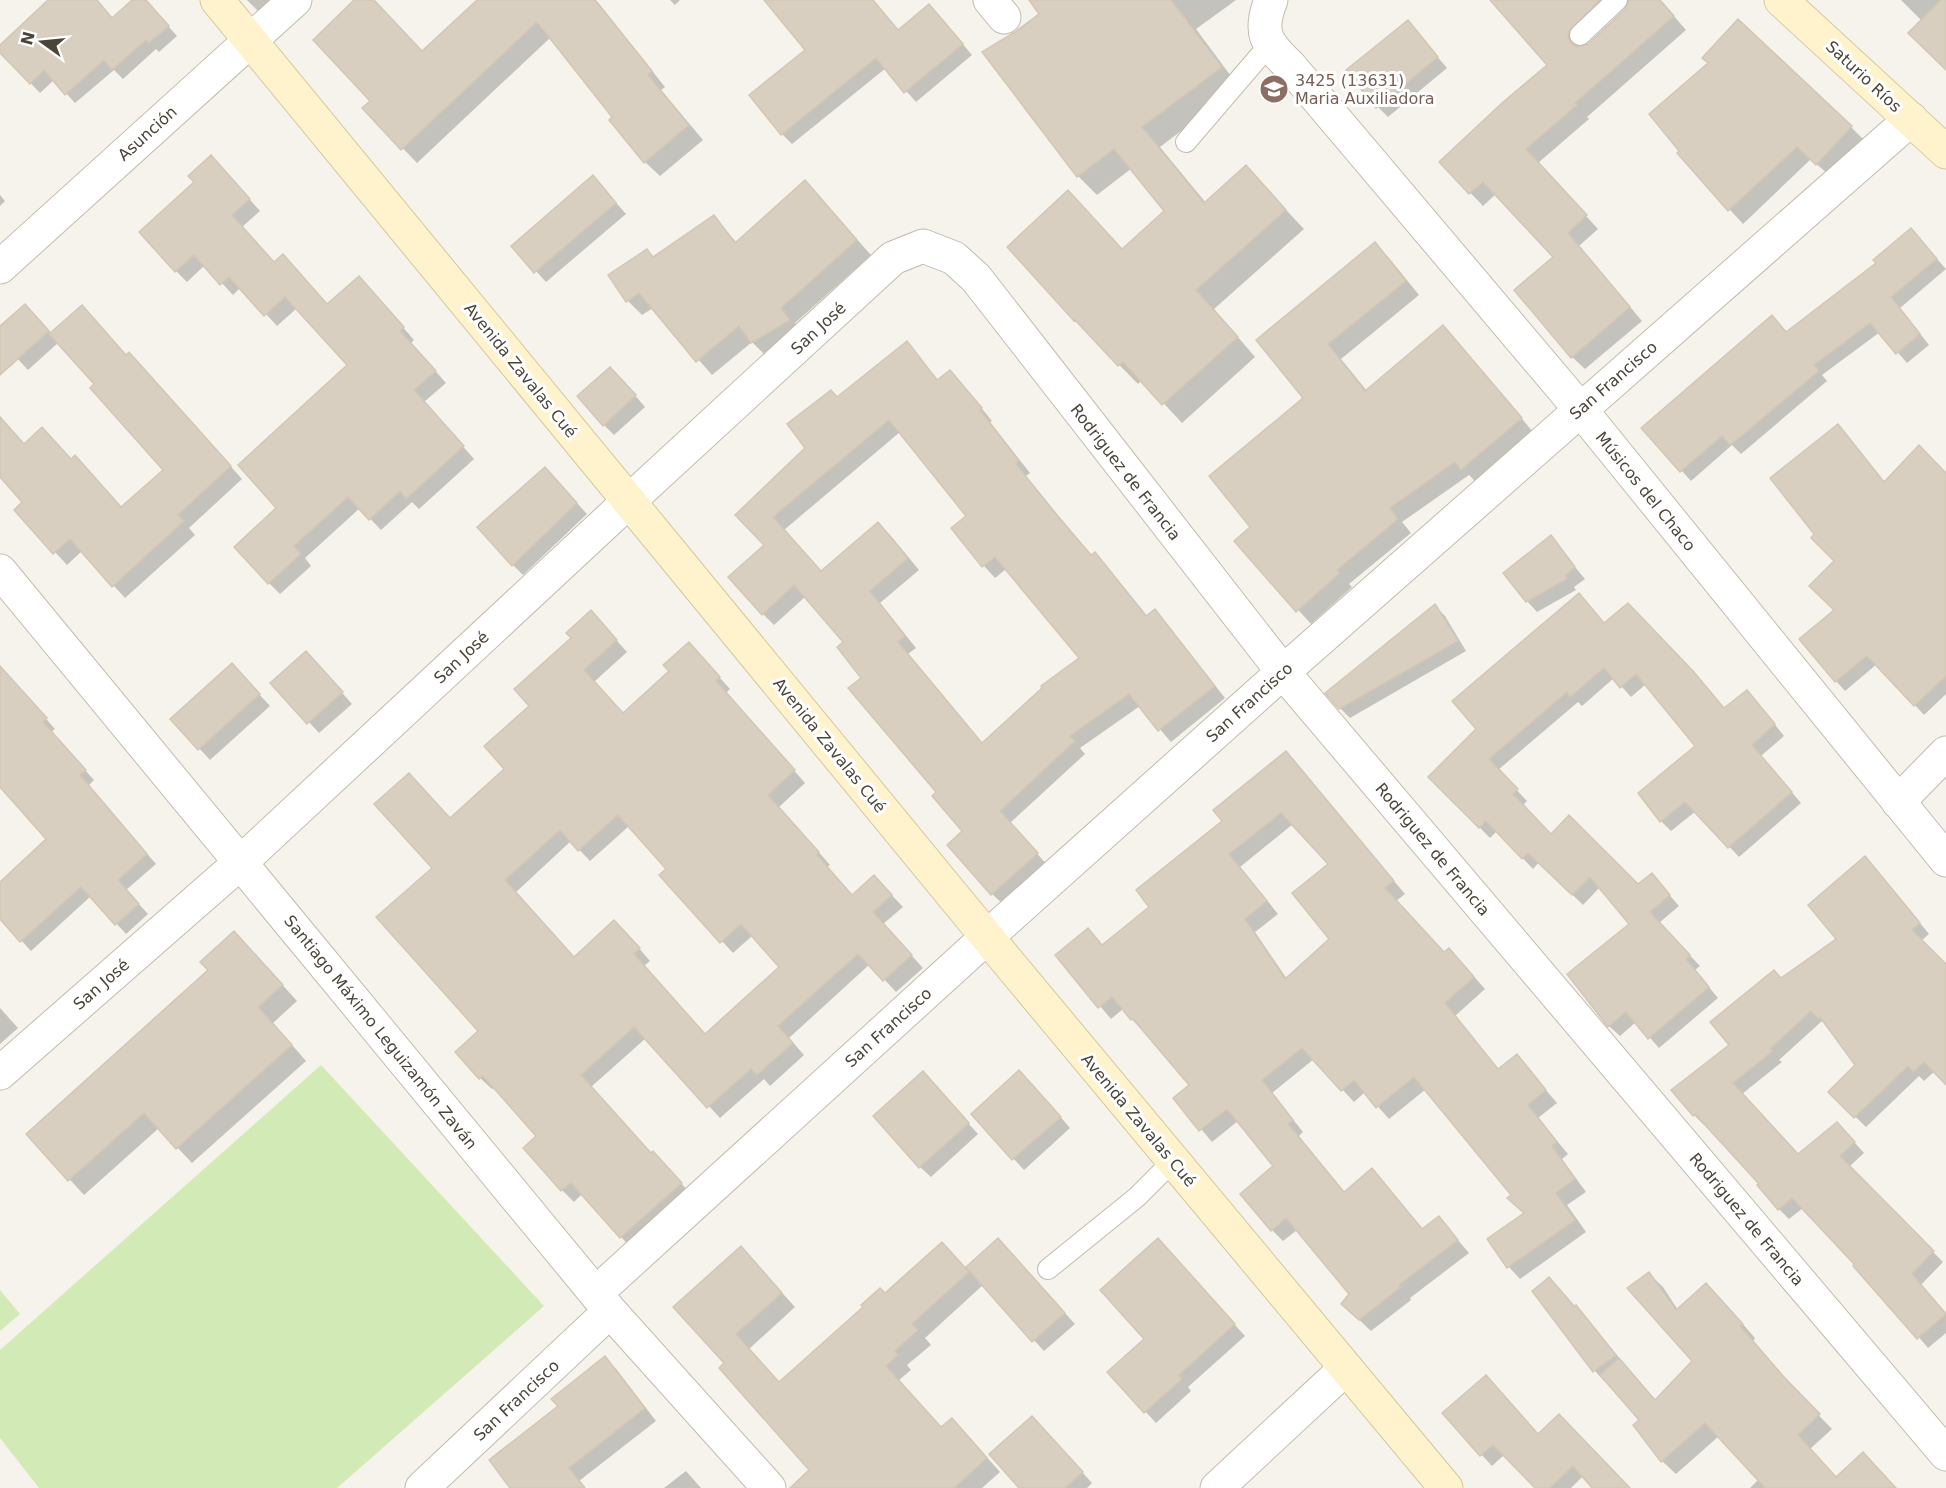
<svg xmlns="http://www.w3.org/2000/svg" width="1946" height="1488" font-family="'DejaVu Sans',sans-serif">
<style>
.green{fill:#d2eab5}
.shadow{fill:#0003;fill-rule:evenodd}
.building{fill:#d8cfc1;stroke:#d3c7b4;stroke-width:1.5;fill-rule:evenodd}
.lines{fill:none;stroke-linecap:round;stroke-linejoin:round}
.lane-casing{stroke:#c2bbae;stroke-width:22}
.street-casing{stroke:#c2bbae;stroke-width:35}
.secondary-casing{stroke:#d6c79b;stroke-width:35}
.lane{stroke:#fff;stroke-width:20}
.street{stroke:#fff;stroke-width:33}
.secondary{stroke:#fff3cd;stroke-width:33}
.labels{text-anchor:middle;stroke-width:6;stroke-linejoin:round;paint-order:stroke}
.street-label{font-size:16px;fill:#4b4439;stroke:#fff}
.education-label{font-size:16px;fill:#785e54;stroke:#fff;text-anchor:start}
</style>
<rect width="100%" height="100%" fill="#f6f3ec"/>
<path class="green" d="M321 1065 544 1306 337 1488H39L0 1438V1350Z
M0 1290 20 1314 0 1331Z"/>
<path class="shadow" d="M50 0H96L113 19 135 0H145L177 36 159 52 156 49 123 79 114 70 75 103 54 80 40 93 0 51V47Z
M247 0H271L258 11Z
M356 0H372L422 53 479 0H596L665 87 661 90 703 140 660 176 645 162 614 117 551 37 417 163 364 108 372 101Z
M670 0H680L675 5Z
M766 0H835L899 31 939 16 972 55 916 102 886 68 792 144 782 134 807 51Z
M1030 0H1236L1196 29 1239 87 1160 147 1206 203 1246 167 1304 229 1214 309 1255 357 1182 423 1142 380 1138 384 1075 320 1122 251 1166 211 1132 168 1097 195 1078 176 1016 33 1041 14Z
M1492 0H1660L1686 30 1587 117 1589 119 1538 163 1598 229 1579 246 1642 321 1585 369 1572 357 1555 258 1496 194 1483 206 1441 162 1549 66ZM1631 1 1627 9 1589 45 1580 48 1584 40 1622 4Z
M1901 0H1946V68L1922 21Z
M1408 22 1447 68 1388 117 1377 106Z
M1710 64 1851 127 1865 141 1831 177 1811 159 1743 224 1679 154Z
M222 168 260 211 242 227 274 264 328 306 370 289 414 340 411 343 446 383 424 402 474 459 419 509 412 502 381 530 360 508 305 558 311 566 280 594 269 583 278 508 349 365 297 308 277 326 241 287 233 295 205 265 187 282 176 271Z
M603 188 626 214 546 282 513 246Z
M0 195 5 201 0 206Z
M819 197 871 255 795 323 803 335 766 356 752 342 712 375 653 308 642 315 628 301 647 251 654 258 714 217 737 243Z
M1911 230 1946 269 1900 308 1929 345 1907 363 1880 332 1822 375 1827 381 1741 454 1732 445 1691 481 1643 428 1787 334 1878 263Z
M1375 244 1389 258 1419 295 1341 359 1367 391 1456 341 1534 433 1476 482 1469 475 1402 522 1411 533 1349 584 1352 587 1311 624 1236 541 1252 527 1305 398 1258 340Z
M35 316 52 334 127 356 141 366 242 479 189 528 195 535 125 598 82 551 67 565 16 510 25 502 0 475V418L25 445 71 460 122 508 165 470 96 384 59 342 28 370 0 340V328Z
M906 343 939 381 950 372 961 383 992 421 990 422 1030 473 1026 476 1067 526 1092 556 1095 554 1106 565 1148 617 1154 611 1166 623 1225 698 1171 742 1140 706 1080 748 1085 754 1010 823 1048 866 1004 905 992 894 964 832 863 678 845 642 806 596 774 625 763 614 766 545 738 515 807 448 838 398ZM900 432 968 516 953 528 984 566 995 578 1006 569 1081 659 983 744 908 654 916 648 880 603 919 570 890 535 878 524 822 572 784 530Z
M621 379 645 407 614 435 604 425Z
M1847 436 1885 483 1946 475V694L1924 715 1877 664 1845 691 1836 681V561L1816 534Z
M555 479 587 514 523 575 513 565Z
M1550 537 1585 579 1574 587 1576 590 1537 612 1527 601Z
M1628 605 1703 683 1725 710 1757 702 1784 736 1761 756 1801 803 1739 857 1696 811 1671 831 1661 821 1697 746 1646 684 1631 697 1614 678 1582 706 1578 702 1498 770 1527 801 1522 806 1551 836 1638 886 1652 875 1679 906 1659 923 1700 966 1695 970 1718 998 1659 1048 1636 1022 1620 1036 1609 1026 1631 924 1600 887 1583 905 1539 862 1533 869 1497 831 1490 838 1430 777Z
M1435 606 1445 616 1466 651 1350 718 1340 708Z
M602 624 627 652 594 682 623 714 700 656 730 689 726 693 805 783 779 807 830 865 827 867 853 896 886 889 903 907 883 924 923 968 896 992 870 964 789 1038 804 1055 770 1086 764 1079 720 1118 646 1038 591 1087 652 1154 664 1165 692 1195 632 1249 582 1194 574 1202 562 1190 525 1148 539 1136 495 1087 492 1089 480 1078V1031L434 868 450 819 507 769 531 706ZM629 826 668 869 661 875 733 953 753 935 781 967 706 1035 644 966 650 961 626 933 574 958 515 893 571 841 590 861Z
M316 663 352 704 319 733 273 683Z
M242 676 270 706 210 760 172 719Z
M0 681 16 685 55 729 51 732 94 780 88 786 156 864 126 890 148 914 126 934 91 896 31 951 0 917V884L48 839 0 785Z
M1286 753 1405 894 1396 901 1445 954 1461 962 1485 989 1455 1016 1499 1070 1517 1056 1557 1103 1538 1118 1568 1154 1562 1159 1586 1192 1567 1205 1586 1232 1520 1279 1509 1267 1489 1239 1525 1214 1513 1195 1426 1089 1389 1119 1365 1092 1354 1102 1314 1059 1272 1093 1303 1132 1299 1136 1345 1193 1372 1170 1424 1230 1439 1218 1469 1253 1410 1298 1411 1300 1371 1331 1354 1315 1351 1294 1297 1230 1283 1241 1272 1230 1275 1166 1238 1121 1212 1142 1175 1098 1191 1085 1123 1009 1111 1019 1057 955 1088 930 1103 946 1151 907 1224 821ZM1293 824 1330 864 1331 939 1287 979 1255 932 1278 914 1240 867Z
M1875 869 1929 934 1921 941 1946 966V1083L1935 1071 1924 1081 1919 1076 1866 1127 1830 1092 1857 1065 1822 1021 1779 1060 1782 1062 1742 1094 1798 1155 1847 1134 1864 1153 1849 1167 1943 1262 1921 1285 1946 1313V1333L1928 1348 1857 1264 1803 1208 1789 1219 1779 1209 1761 1184 1706 1124 1704 1125 1694 1115 1673 1090 1732 1045 1781 980 1838 939Z
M249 948 297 1001 273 1023 306 1061 192 1163 159 1128 84 1195 28 1134Z
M0 1008 18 1028 0 1044Z
M1030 1082 1070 1128 1024 1170 973 1114Z
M933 1084 978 1134 931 1177 920 1167Z
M998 1240 1075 1324 1044 1351 983 1285 925 1338 931 1345 907 1365 911 1370 899 1380 942 1429 965 1433 1000 1472 982 1488H812L811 1471 726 1364 754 1262 795 1307 749 1349 780 1384 885 1295 942 1244 966 1269Z
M1168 1251 1245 1336 1188 1387 1191 1391 1156 1423 1109 1372 1146 1339Z
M1649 1274 1663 1287 1678 1310 1706 1285 1720 1298 1755 1338 1753 1341 1796 1392 1832 1429 1810 1449 1837 1478 1895 1488H1750L1759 1479 1719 1436 1676 1474 1662 1461 1641 1421 1607 1380 1605 1382 1595 1371 1534 1291 1576 1307 1656 1401 1694 1361Z
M605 1358 617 1370 656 1421 579 1481 585 1488H512L560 1407Z
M1444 1414 1539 1435 1629 1488H1594L1583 1476 1571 1488H1537L1505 1454 1492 1466Z
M1042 1428 1092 1483 1087 1488H1021Z
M686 1471 701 1488H664Z"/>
<path class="building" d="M48 0H97L112 18 132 0H146L169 26 149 43 146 40 112 70 104 60 65 95 44 70 30 84 0 53V45Z
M354 0H374L422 51 477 0H595L652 71 648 75 689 125 644 163 609 120 612 117 537 22 401 150 362 108 370 101 313 40Z
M764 0H873L898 30 929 4 963 44 904 93 876 58 781 135 749 95 805 50Z
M1029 0H1171L1222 67 1142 127 1204 203 1246 165 1286 210 1196 290 1238 337 1162 405 1123 362 1118 366 1075 320 1074 321 1007 247 1068 190 1122 249 1164 211 1114 149 1077 177 982 52 1015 32 1039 14Z
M1490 0H1600L1569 31 1568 37 1571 43 1577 47 1588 44 1625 9 1629 0H1660L1674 16 1575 103 1577 105 1526 149 1587 215 1568 233 1630 307 1571 358 1514 290 1553 257 1483 182 1469 194 1439 162 1502 103 1547 65Z
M1941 0H1946V70L1908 33Z
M1738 19 1852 126 1816 165 1797 147 1728 211 1677 153 1679 151 1649 114 1708 63 1702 58Z
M1408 20 1438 57 1376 108 1346 70Z
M211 155 250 199 232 215 274 262 283 254 327 304 359 276 404 327 400 331 436 371 414 390 464 446 406 499 400 491 369 520 348 497 294 546 301 554 268 584 234 547 276 508 238 465 347 365 285 297 264 316 229 277 220 285 194 255 175 272 139 232 194 182 188 176Z
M593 175 616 203 534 273 511 246Z
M805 180 857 240 781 308 790 320 751 343 739 326 696 362 639 293 626 302 608 275 647 249 653 257 714 215 735 243Z
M1911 228 1937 259 1891 297 1920 334 1896 354 1870 323 1814 365 1819 371 1739 438 1730 445 1722 436 1680 472 1641 428 1772 315 1786 332 1876 263 1873 260Z
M1375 242 1406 281 1328 344 1365 391 1443 325 1522 418 1461 470 1455 462 1390 508 1398 519 1337 570 1340 573 1296 612 1234 541 1250 527 1209 476 1303 398 1256 340Z
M25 304 49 331 0 375V326Z
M82 305 126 355 129 352 231 466 178 515 184 521 112 587 70 539 53 554 14 510 22 502 0 477V417L24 444 42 427 71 459 75 455 121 507 163 470 90 388 94 384 49 334Z
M907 341 937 380 950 370 982 408 980 410 1019 461 1016 464 1055 513 1091 555 1095 552 1146 616 1155 609 1215 686 1158 731 1129 694 1070 736 1075 741 1000 811 1038 853 991 895 947 845 962 831 932 796 936 792 848 688 861 678 837 647 843 642 794 585 762 615 728 577 764 545 735 515 805 448 787 424 831 390 837 397ZM889 420 966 516 951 528 982 567 995 557 1079 658 1041 686 1042 688 982 743 898 642 905 636 870 591 908 558 878 522 821 571 773 517Z
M610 367 636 395 603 426 577 396Z
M1838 424 1884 482 1919 445 1946 473V676L1914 706 1867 656 1835 682 1799 639 1834 610 1809 586 1834 561 1811 538 1814 534 1770 478Z
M545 467 577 503 512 566 477 527Z
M1551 535 1575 567 1565 576 1567 579 1526 602 1503 573Z
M1579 593 1604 623 1628 603 1693 671 1724 708 1747 690 1775 724 1752 745 1792 792 1728 848 1685 802 1660 822 1638 793 1695 746 1636 674 1620 688 1604 668 1570 697 1567 692 1489 759 1518 789 1513 794 1551 834 1569 815 1638 884 1652 873 1670 895 1650 912 1690 955 1686 959 1709 987 1648 1039 1626 1012 1608 1027 1567 974 1629 924 1590 877 1572 895 1528 853 1522 859 1486 821 1479 828 1428 777 1476 729 1452 701Z
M1435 604 1458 641 1339 709 1325 693Z
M591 610 617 640 584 670 623 713 669 671 663 665 689 642 720 677 716 681 795 770 768 795 819 852 817 855 852 895 874 875 892 895 873 912 912 955 883 981 858 954 778 1026 793 1043 757 1075 751 1069 707 1108 634 1027 581 1075 651 1153 653 1151 682 1183 620 1238 571 1183 561 1191 523 1148 536 1136 483 1076 479 1079 455 1052 478 1031 376 917 432 868 374 804 409 773 450 818 504 769 484 746 529 706 514 689 571 638 566 633ZM618 815 666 869 659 875 720 943 741 924 779 967 705 1034 634 954 640 948 614 920 574 957 505 880 560 830 578 851Z
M306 651 343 692 307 724 270 683Z
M232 663 260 694 198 750 170 719Z
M0 666 47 718 43 722 86 770 80 775 147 854 118 880 139 904 115 925 81 887 20 942 0 919V882L46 839 0 787Z
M1286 751 1394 881 1385 888 1444 952 1449 948 1474 977 1445 1003 1498 1069 1517 1054 1546 1090 1528 1105 1557 1142 1552 1146 1575 1179 1556 1193 1575 1220 1507 1268 1487 1239 1524 1213 1507 1198 1511 1195 1414 1077 1376 1108 1354 1080 1341 1091 1302 1048 1262 1080 1293 1120 1288 1124 1344 1192 1372 1168 1422 1229 1439 1216 1458 1240 1399 1285 1401 1287 1359 1320 1341 1304 1349 1294 1286 1218 1271 1231 1240 1194 1273 1166 1227 1109 1199 1131 1173 1098 1189 1085 1133 1019 1131 1020 1112 997 1098 1008 1055 955 1088 928 1102 945 1149 907 1136 890 1222 821 1213 810ZM1281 813 1328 864 1292 893 1329 939 1285 979 1245 919 1267 901 1229 854Z
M1865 856 1920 923 1912 930 1946 964V1085L1924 1062 1913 1072 1908 1066 1854 1118 1828 1092 1855 1065 1820 1017 1818 1019 1811 1011 1770 1049 1773 1051 1733 1083 1798 1154 1837 1122 1855 1142 1840 1156 1934 1251 1912 1274 1946 1314 1917 1339 1853 1266 1854 1264 1792 1198 1778 1210 1757 1185 1759 1184 1695 1114 1693 1116 1671 1090 1729 1045 1710 1022 1774 970 1781 978 1836 939 1808 905Z
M234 931 283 985 258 1007 292 1045 176 1149 144 1113 68 1181 26 1134 208 970 200 962Z
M1019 1070 1061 1117 1012 1160 971 1114Z
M923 1071 969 1123 919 1168 873 1116Z
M998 1238 1065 1313 1032 1342 966 1267Z
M1158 1238 1235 1324 1179 1375 1182 1379 1144 1413 1107 1372 1144 1339 1100 1290Z
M942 1242 969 1272 912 1324 918 1330 895 1351 898 1355 886 1366 941 1427 952 1418 987 1458 954 1488H790L809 1470 719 1368 724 1363 673 1307 741 1246 782 1293 736 1334 779 1382 863 1307 861 1305 880 1288 885 1293Z
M1649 1272 1676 1310 1706 1283 1743 1324 1740 1326 1783 1376 1820 1414 1798 1435 1836 1477 1863 1452 1896 1488H1765L1705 1423 1661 1462 1633 1425 1639 1420 1600 1375 1619 1358 1655 1400 1692 1361 1627 1288Z
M1549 1277 1575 1307 1576 1305 1616 1355 1593 1372 1532 1291Z
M605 1356 645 1408 569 1468 585 1488H510L489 1460 558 1406 551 1399Z
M1486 1375 1538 1434 1559 1414 1630 1488H1592L1573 1466 1550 1488H1535L1493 1445 1480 1456 1442 1413Z
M1032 1416 1083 1472 1065 1488H1019L989 1454Z"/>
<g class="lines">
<g class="lane-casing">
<path id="lane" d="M1580 35 1617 0
M1186 142 1269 45
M1048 1269 1137 1197 1173 1161"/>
</g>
<g class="street-casing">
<path id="street" d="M990 0 1004 17
M1271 0C1258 33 1266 43 1290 66L1580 409 1946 860
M0 267 295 0
M0 571 610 1311 769 1488
M1898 802 1946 753
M0 1073 241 862 629 501 893 258 923 246 954 258 976 278 1283 672 1946 1454
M596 1293 987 937 1283 672 1911 119
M422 1488 610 1311
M1217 1488 1345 1369"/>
</g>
<g class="secondary-casing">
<path id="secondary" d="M217 0 987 937 1446 1488
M1781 0 1946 152"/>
</g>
<use href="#lane" class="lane"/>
<use href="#street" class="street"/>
<use href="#secondary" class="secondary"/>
</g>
<defs>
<g id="school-disc" transform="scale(1.5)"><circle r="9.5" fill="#8d6e63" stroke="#fff"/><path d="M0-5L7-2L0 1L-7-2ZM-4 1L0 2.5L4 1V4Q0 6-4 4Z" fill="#fff"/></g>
</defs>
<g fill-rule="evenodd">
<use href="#school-disc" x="1274" y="89"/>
</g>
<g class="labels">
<g class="street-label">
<text transform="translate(1864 76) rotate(43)" y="6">Saturio Ríos</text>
<text transform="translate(147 133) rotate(-42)" y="6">Asunción</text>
<text transform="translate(818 328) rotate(-43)" y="6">San José</text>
<text transform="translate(521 370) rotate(51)" y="6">Avenida Zavalas Cué</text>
<text transform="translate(1613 380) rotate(-41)" y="6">San Francisco</text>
<text transform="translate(1126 472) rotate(52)" y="6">Rodriguez de Francia</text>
<text transform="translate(1646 491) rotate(51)" y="6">Músicos del Chaco</text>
<text transform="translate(461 657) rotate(-43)" y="6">San José</text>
<text transform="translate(1249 702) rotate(-42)" y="6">San Francisco</text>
<text transform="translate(830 745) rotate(51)" y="6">Avenida Zavalas Cué</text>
<text transform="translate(1433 849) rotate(50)" y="6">Rodriguez de Francia</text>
<text transform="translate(101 984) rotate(-41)" y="6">San José</text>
<text transform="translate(888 1027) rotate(-42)" y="6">San Francisco</text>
<text transform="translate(381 1032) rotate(51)" y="6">Santiago Máximo Leguizamón Zaván</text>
<text transform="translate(1139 1120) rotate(50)" y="6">Avenida Zavalas Cué</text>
<text transform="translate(1747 1219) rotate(50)" y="6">Rodriguez de Francia</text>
<text transform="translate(516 1400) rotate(-43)" y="6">San Francisco</text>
</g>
<g class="education-label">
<text x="1295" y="86">3425 (13631)<tspan x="1295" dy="18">Maria Auxiliadora</tspan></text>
</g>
</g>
<g transform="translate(42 42) rotate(285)" stroke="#ffffff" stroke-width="4.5" paint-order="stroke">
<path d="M0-4.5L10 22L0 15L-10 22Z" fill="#4b4439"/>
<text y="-9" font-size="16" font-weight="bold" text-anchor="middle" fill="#4b4439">N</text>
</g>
</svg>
